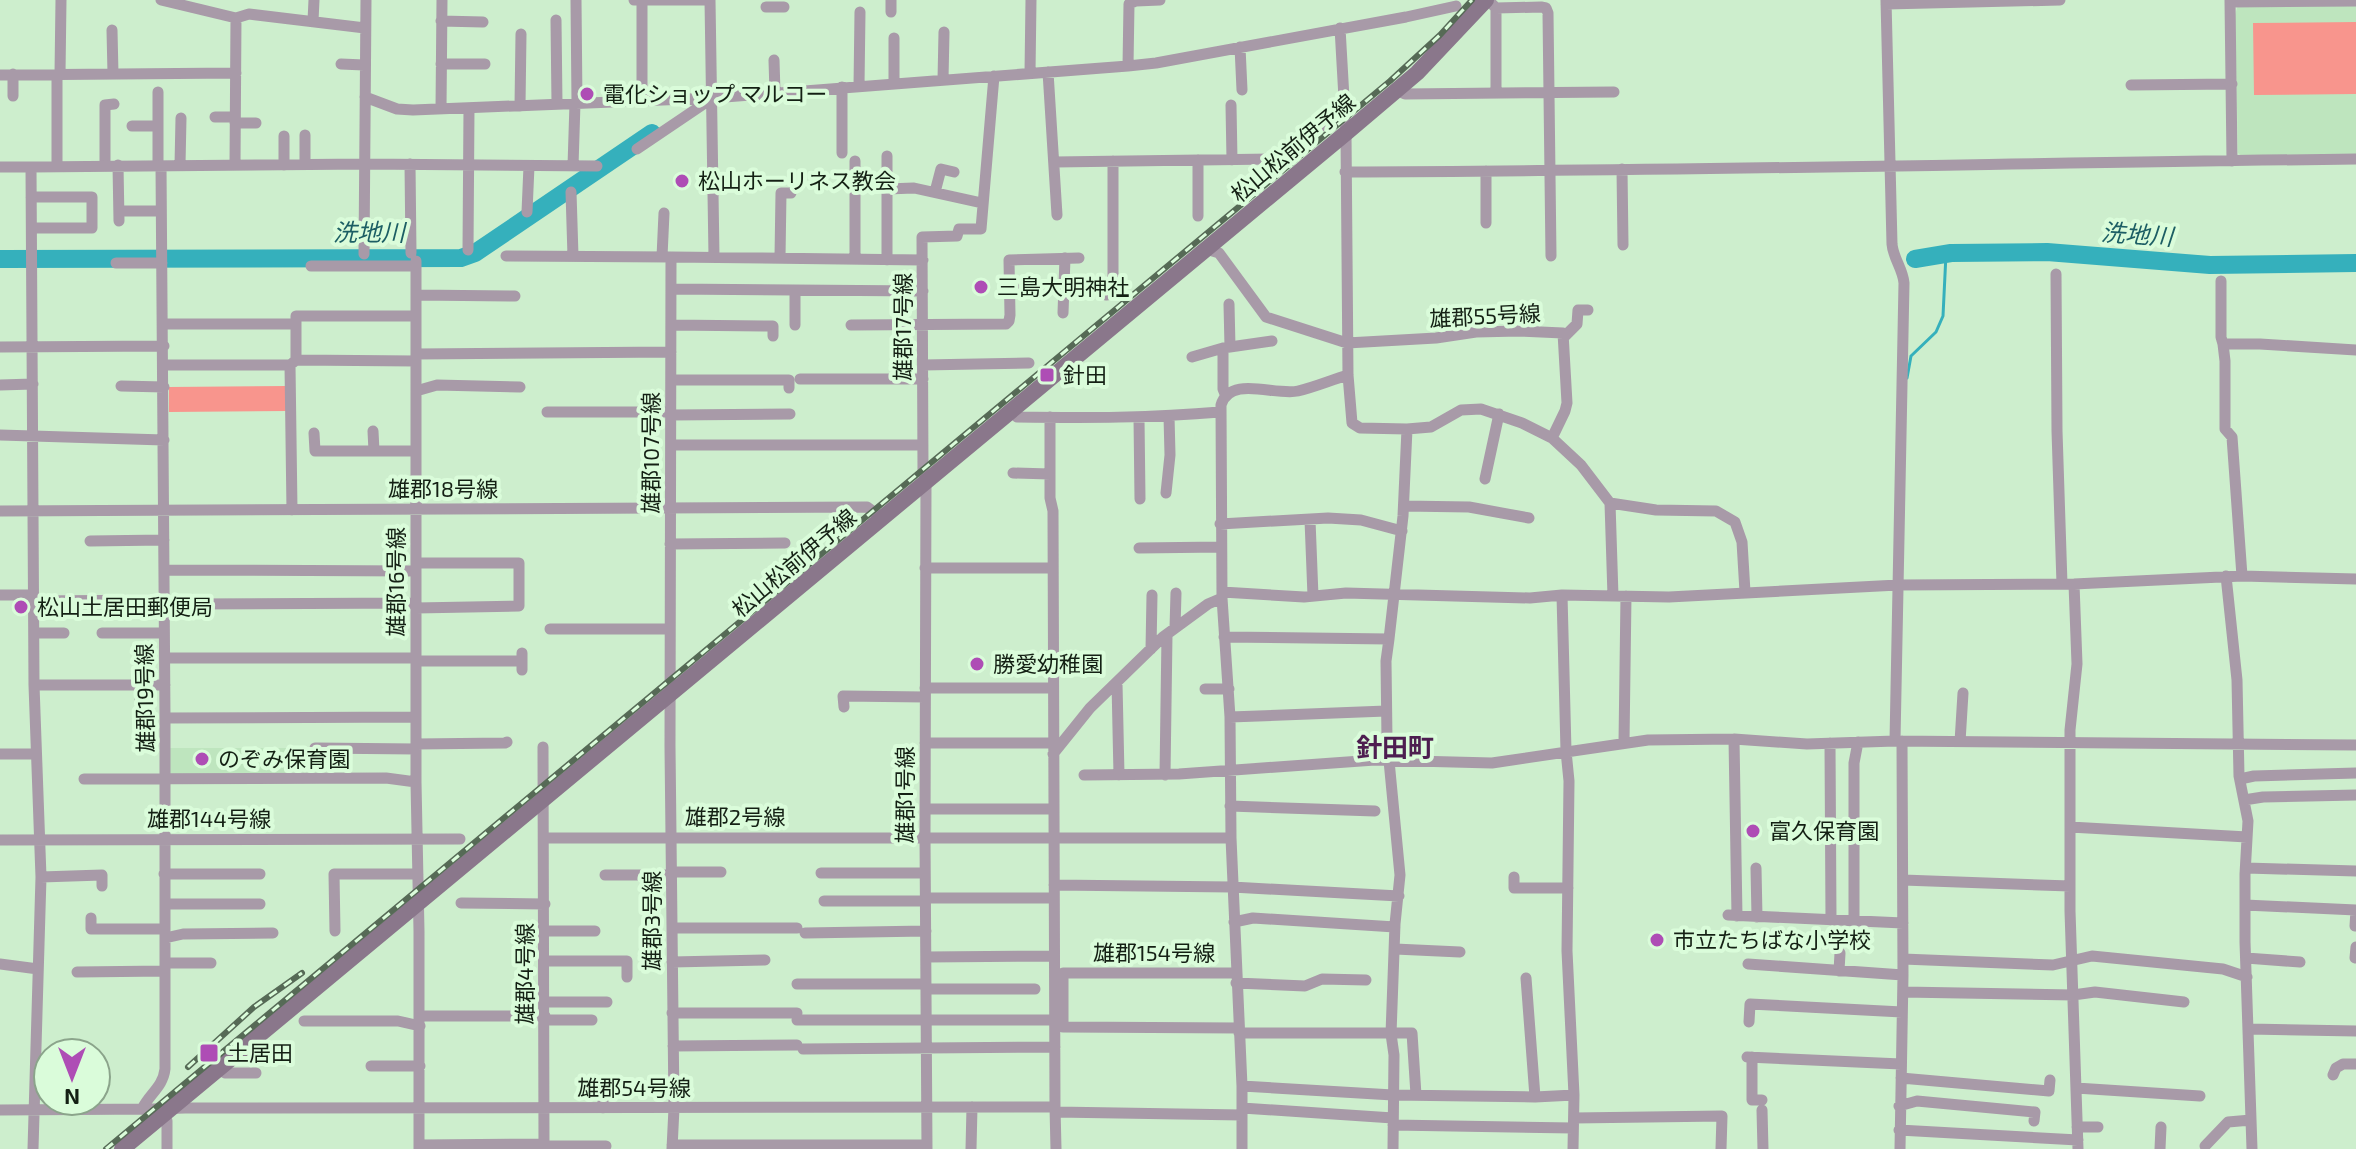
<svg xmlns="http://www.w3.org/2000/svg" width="2356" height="1149" font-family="'Exo 2','Noto Sans JP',sans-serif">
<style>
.built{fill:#bee5be}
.green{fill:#f8958d}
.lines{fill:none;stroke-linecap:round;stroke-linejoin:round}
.stream{stroke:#35b0bc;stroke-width:3}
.river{stroke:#35b0bc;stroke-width:18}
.minor{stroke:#a89aa8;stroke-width:11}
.secondary{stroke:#8a778b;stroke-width:16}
.rail-casing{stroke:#566a56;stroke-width:6}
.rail{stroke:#dafcda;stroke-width:3;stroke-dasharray:9;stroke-linecap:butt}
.poi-dot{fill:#ae4db5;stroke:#dafcda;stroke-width:3}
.labels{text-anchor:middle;stroke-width:8;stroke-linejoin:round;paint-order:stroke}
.poi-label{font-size:22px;fill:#142014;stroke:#dafcda;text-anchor:start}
.street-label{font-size:22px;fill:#142014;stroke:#dafcda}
.water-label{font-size:24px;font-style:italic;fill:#1c5e64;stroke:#dafcda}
.quarter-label{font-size:26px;font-weight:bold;fill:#4d1e50;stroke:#dafcda}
</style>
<rect width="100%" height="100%" fill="#cdeecd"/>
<path class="built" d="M2356 3V155L2243 157 2238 153 2235 15 2238 5Z
M170 748H289V775L170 776Z"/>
<path class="green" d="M2356 22V94L2254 95 2253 23Z
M287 386V411L169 412V387Z"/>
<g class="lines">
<path class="stream" d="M1907 378 1911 356 1936 332 1943 316 1946 254"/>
<path class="river" d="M0 259 461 258 475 253 652 133
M1915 259 1951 253 2047 252 2210 265 2356 263"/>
<path class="minor" d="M161 0 236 18 249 14 365 28
M576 0 577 103
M634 0H710
M642 0V101
M710 0 714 256
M1488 0 1496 8 1541 7 1546 8 1548 13 1551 256
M1886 0 1892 244C1893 258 1903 269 1904 283L1895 741
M2230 0 2232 161
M2230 2 2356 1
M1886 4 2060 0
M766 7H784
M1496 8V93
M891 12V0
M556 20 557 104
M313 21 314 0
M441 21 483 22
M112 30 113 74
M1240 47 1242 90
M774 60 775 93
M341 64 364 65
M441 64H485
M1128 66 1129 4 1136 1 1160 0
M1048 72 1057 215
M1030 73 1031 0
M13 74V96
M57 74V166
M60 74 61 0
M0 75 236 73
M943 80 944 32
M894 83V38
M2131 85 2232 84
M859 86 860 12
M842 87V153
M1396 90 1405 94 1614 92
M365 97 397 109 413 110 712 98 1128 66 1156 63 1406 17 1456 6
M1231 105 1232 160
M520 106 521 34
M441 109 442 0
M215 117H235
M235 123H256
M132 126H158
M284 136V165
M637 149 711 99
M1198 160V216
M1055 162 1281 159 1343 108
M305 164V135
M410 164 411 253
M118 165 119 221
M158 165V92
M180 165 181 118
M235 165 236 18
M105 166V105L114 104
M573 166 575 103
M0 167H31L34 685 41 877 33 1149
M31 167 365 164 597 166
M1622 169 1623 245
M1345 172C1682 171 2019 163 2356 159
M887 189 914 188 982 203
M571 192 573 256
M935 192 941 169 954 172
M31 197H92V228H32
M119 211H161
M527 212 529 166
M1486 223V171
M1206 249 1219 253 1266 317 1347 343 1436 338 1476 332 1519 331 1563 333 1567 403 1565 411 1552 438 1581 465 1610 503 1613 596
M468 250 469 108
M364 254 366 0
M506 256 671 257
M662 257 664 213
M780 258 781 193H791
M855 259V161
M887 260V156
M416 261V782L419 931V1149
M116 263H162
M311 266H415
M2056 274 2057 431 2062 584
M2221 281V337L2223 344
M671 289 923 291
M1009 290H1046
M795 291V325
M416 295 515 296
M1106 295 1113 294V161
M1229 304 1230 347
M1063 313 1065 258
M416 316H296V360L416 361
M163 324H296
M671 325 773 326V336
M851 325 1006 324 1009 321 1010 315 1009 260 1079 258
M1564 337 1577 324 1578 310H1588
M0 347 164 346
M1223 348V389L1225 394
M416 354 671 352
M1192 357 1223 348 1272 341
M164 365H290L295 361
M290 365 292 510
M923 365 1029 363
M800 379H923
M671 380H789V388
M0 385 33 384
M121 386 164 387
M416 391 437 385 520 387
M547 412H671
M1011 412 1017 417C1087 418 1151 418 1220 412
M671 415 790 414
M1050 417V498L1053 511 1055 1107
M1139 418 1140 499
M1407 429 1431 427 1461 410 1481 409 1522 423 1552 438
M373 431 374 451
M314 433 315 451H415
M0 435 164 440
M671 445H923
M1013 473 1050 474
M1485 479 1499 414
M1166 493 1170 455 1169 416
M1610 503 1656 510 1716 511 1735 522 1742 542 1745 592
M1404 506 1469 507 1529 518
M0 511 867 507 882 518
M1310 520 1313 596
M1220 524 1328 518 1361 520 1402 531
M90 541 164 540
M670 544 785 543
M1139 548 1221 547
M416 563H519V606L416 608
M925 568H1053
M164 570 416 571
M2226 576 2237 680 2239 776 2248 821 2245 874V942L2252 1149
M2242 576 2232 437 2225 429V361L2223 344H2260L2356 350
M2074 584 2077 664 2070 730V911L2078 1149
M1222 592 1304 597 1346 593 1530 598 1562 595 1669 597 1898 585 2074 584 2242 576 2356 579
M1 595H33
M1562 595 1566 751 1569 781 1567 951 1574 1095 1573 1149
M33 601 164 600
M164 608 185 604 416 603
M1175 628 1176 593
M550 629H670
M34 633H64
M102 633H164
M1224 637 1389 639 1403 516 1407 429 1360 428 1352 423 1348 375 1346 133 1340 28
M1389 639 1386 661 1387 740 1400 875 1395 924 1391 1034 1394 1055 1393 1149
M1151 649 1152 595
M165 658H416
M416 661H522
M522 670V653
M1117 683 1119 775
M34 685H165
M925 688H1053
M1205 689H1229
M844 707 843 696 925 697
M140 711V685
M1230 717 1386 711
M165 718 416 717
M1734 739 1737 916
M1624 742 1626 596
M1960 742 1963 693
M925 743H1053
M1830 743 1831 920
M416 744 505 743 507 742
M543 747 544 1149
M0 754H36
M1053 754 1090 708 1163 637 1208 604 1222 598
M315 760V748L416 749
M1084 775 1179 774 1375 760 1492 763 1648 740 1734 739 1807 744 1895 741 2356 745
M1165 775 1167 635
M84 779 386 778 416 782
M2240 779 2254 776 2356 773
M2244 800 2263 797 2356 795
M1230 806 1375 811
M925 809H1053
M2070 827 2247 837
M545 838H1231
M0 840 460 839
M1756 868 1757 917
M2246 868 2356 871
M672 872H721
M821 873H925
M164 874H260
M605 875H672
M41 877 102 875V886
M1514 877V888H1568
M1903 880 2070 886
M1054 885 1232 887 1399 896
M926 898H1054
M824 901H926
M461 903 545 904
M165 904H260
M2245 905 2356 910
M1728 915 1903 923
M91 918V929H165
M1854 921V763L1858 742
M1234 922 1253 918 1395 927
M2355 926 2356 910
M672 928H797
M335 931 334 874H418
M545 931H595
M805 933 926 931
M165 938 183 934 273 933
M1395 949 1460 952
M926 957 1054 956
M2246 958 2300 962
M2355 958 2356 947
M1903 959 2053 965 2092 956 2223 969 2247 977
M545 961H627V977
M672 962 765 960
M165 963H211
M0 964 38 969
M1748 964 1903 975
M1839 971 1840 953
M77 972 165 971
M1526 978 1535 1097 1574 1095
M1236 983 1305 986 1322 979 1366 980
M797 984H926
M927 989H1035
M1903 992 2073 995 2095 992 2184 1002
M545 1002H607
M672 1013H797
M420 1016H545
M545 1020H592
M797 1020H1063V973H1236
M1063 1020V1027L1239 1028
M304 1021H398L420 1026
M1749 1022 1750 1004 1902 1012
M2249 1029 2356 1031
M1239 1033H1412L1416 1095
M673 1046 797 1045
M803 1049 1055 1047
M1747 1057 1901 1064
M1752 1057V1100H1762
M371 1066H420
M219 1069 225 1073H256
M2333 1075 2336 1068 2343 1064H2356
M1901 1078 2049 1091 2050 1080
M603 1081V1108
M1242 1086 1393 1095 1535 1097
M2076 1088 2200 1096
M1899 1106 1917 1101 2035 1112 2034 1121
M1242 1108 1393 1118
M142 1109C149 1094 163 1087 165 1069V718L161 165
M153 1109 185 1108 1055 1107 1056 1149
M0 1110 153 1109 164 1114 167 1121V1149
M1762 1110 1763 1149
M1056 1112 1242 1115
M1574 1118 1722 1116 1721 1149
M1393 1125 1573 1128
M2077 1127H2098
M1899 1130 2078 1140
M419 1145 544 1144
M672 1145H927
M544 1146H606
M2205 1146 2228 1122 2251 1120
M672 1149 674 1108 670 746 671 257 923 260
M927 1149 925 836 926 483 923 470 922 237 957 236 959 229H981L994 76
M971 1149 972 1107
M1242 1149V1086L1231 838 1230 717 1222 598 1221 405C1230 375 1275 396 1298 391 1315 387 1331 380 1348 375
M1900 1149 1903 975 1902 741
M2160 1149 2161 1127"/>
<path class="secondary" d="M122 1149 1346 133 1417 73 1486 0"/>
<g class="rail-casing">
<path id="rail" d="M188 1067 254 1007 302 973
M106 1149 1390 81 1440 35 1472 0"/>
</g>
<use href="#rail" class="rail"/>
</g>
<g class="poi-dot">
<circle cx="587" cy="94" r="8"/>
<circle cx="682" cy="181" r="8"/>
<circle cx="981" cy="287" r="8"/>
<rect x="1039" y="367" width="16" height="16" rx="4"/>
<circle cx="21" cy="607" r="8"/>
<circle cx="977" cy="664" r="8"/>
<circle cx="202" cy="759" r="8"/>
<circle cx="1753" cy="831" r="8"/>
<circle cx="1657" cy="940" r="8"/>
<rect x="199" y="1043" width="20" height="20" rx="4"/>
</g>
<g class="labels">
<g class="poi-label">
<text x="603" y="102">電化ショップ マルコー</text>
<text x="698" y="189">松山ホーリネス教会</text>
<text x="997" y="295">三島大明神社</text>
<text x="1063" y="383">針田</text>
<text x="37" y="615">松山土居田郵便局</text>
<text x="993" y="672">勝愛幼稚園</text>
<text x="218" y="767">のぞみ保育園</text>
<text x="1769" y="839">富久保育園</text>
<text x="1673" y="948">市立たちばな小学校</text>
<text x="227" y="1061">土居田</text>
</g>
<g class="street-label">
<text transform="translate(1293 148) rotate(-40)" y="8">松山松前伊予線</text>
<text transform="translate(1485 316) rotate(-3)" y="8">雄郡55号線</text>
<text transform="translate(903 327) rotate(-90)" y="8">雄郡17号線</text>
<text transform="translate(651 453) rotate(-90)" y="8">雄郡107号線</text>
<text x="443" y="497">雄郡18号線</text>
<text transform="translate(794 563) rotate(-40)" y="8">松山松前伊予線</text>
<text transform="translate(396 582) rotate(-90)" y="8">雄郡16号線</text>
<text transform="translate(145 698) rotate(-91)" y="8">雄郡19号線</text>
<text transform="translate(905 795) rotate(-90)" y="8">雄郡1号線</text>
<text x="735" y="825">雄郡2号線</text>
<text x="209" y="827">雄郡144号線</text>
<text transform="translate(652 921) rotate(-90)" y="8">雄郡3号線</text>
<text x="1154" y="961">雄郡154号線</text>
<text transform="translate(525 974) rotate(-90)" y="8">雄郡4号線</text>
<text x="634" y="1096">雄郡54号線</text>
</g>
<g class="water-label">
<text x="369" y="241">洗地川</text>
<text transform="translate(2137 235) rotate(4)" y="8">洗地川</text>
</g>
<g class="quarter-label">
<text x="1395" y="757">針田町</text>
</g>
</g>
<g transform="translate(72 1077) rotate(180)"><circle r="38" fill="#dafcda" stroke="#8ba48b" stroke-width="2"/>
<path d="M0-6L14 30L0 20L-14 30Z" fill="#ae4db5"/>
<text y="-12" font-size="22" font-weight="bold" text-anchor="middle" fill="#142014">N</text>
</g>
</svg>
